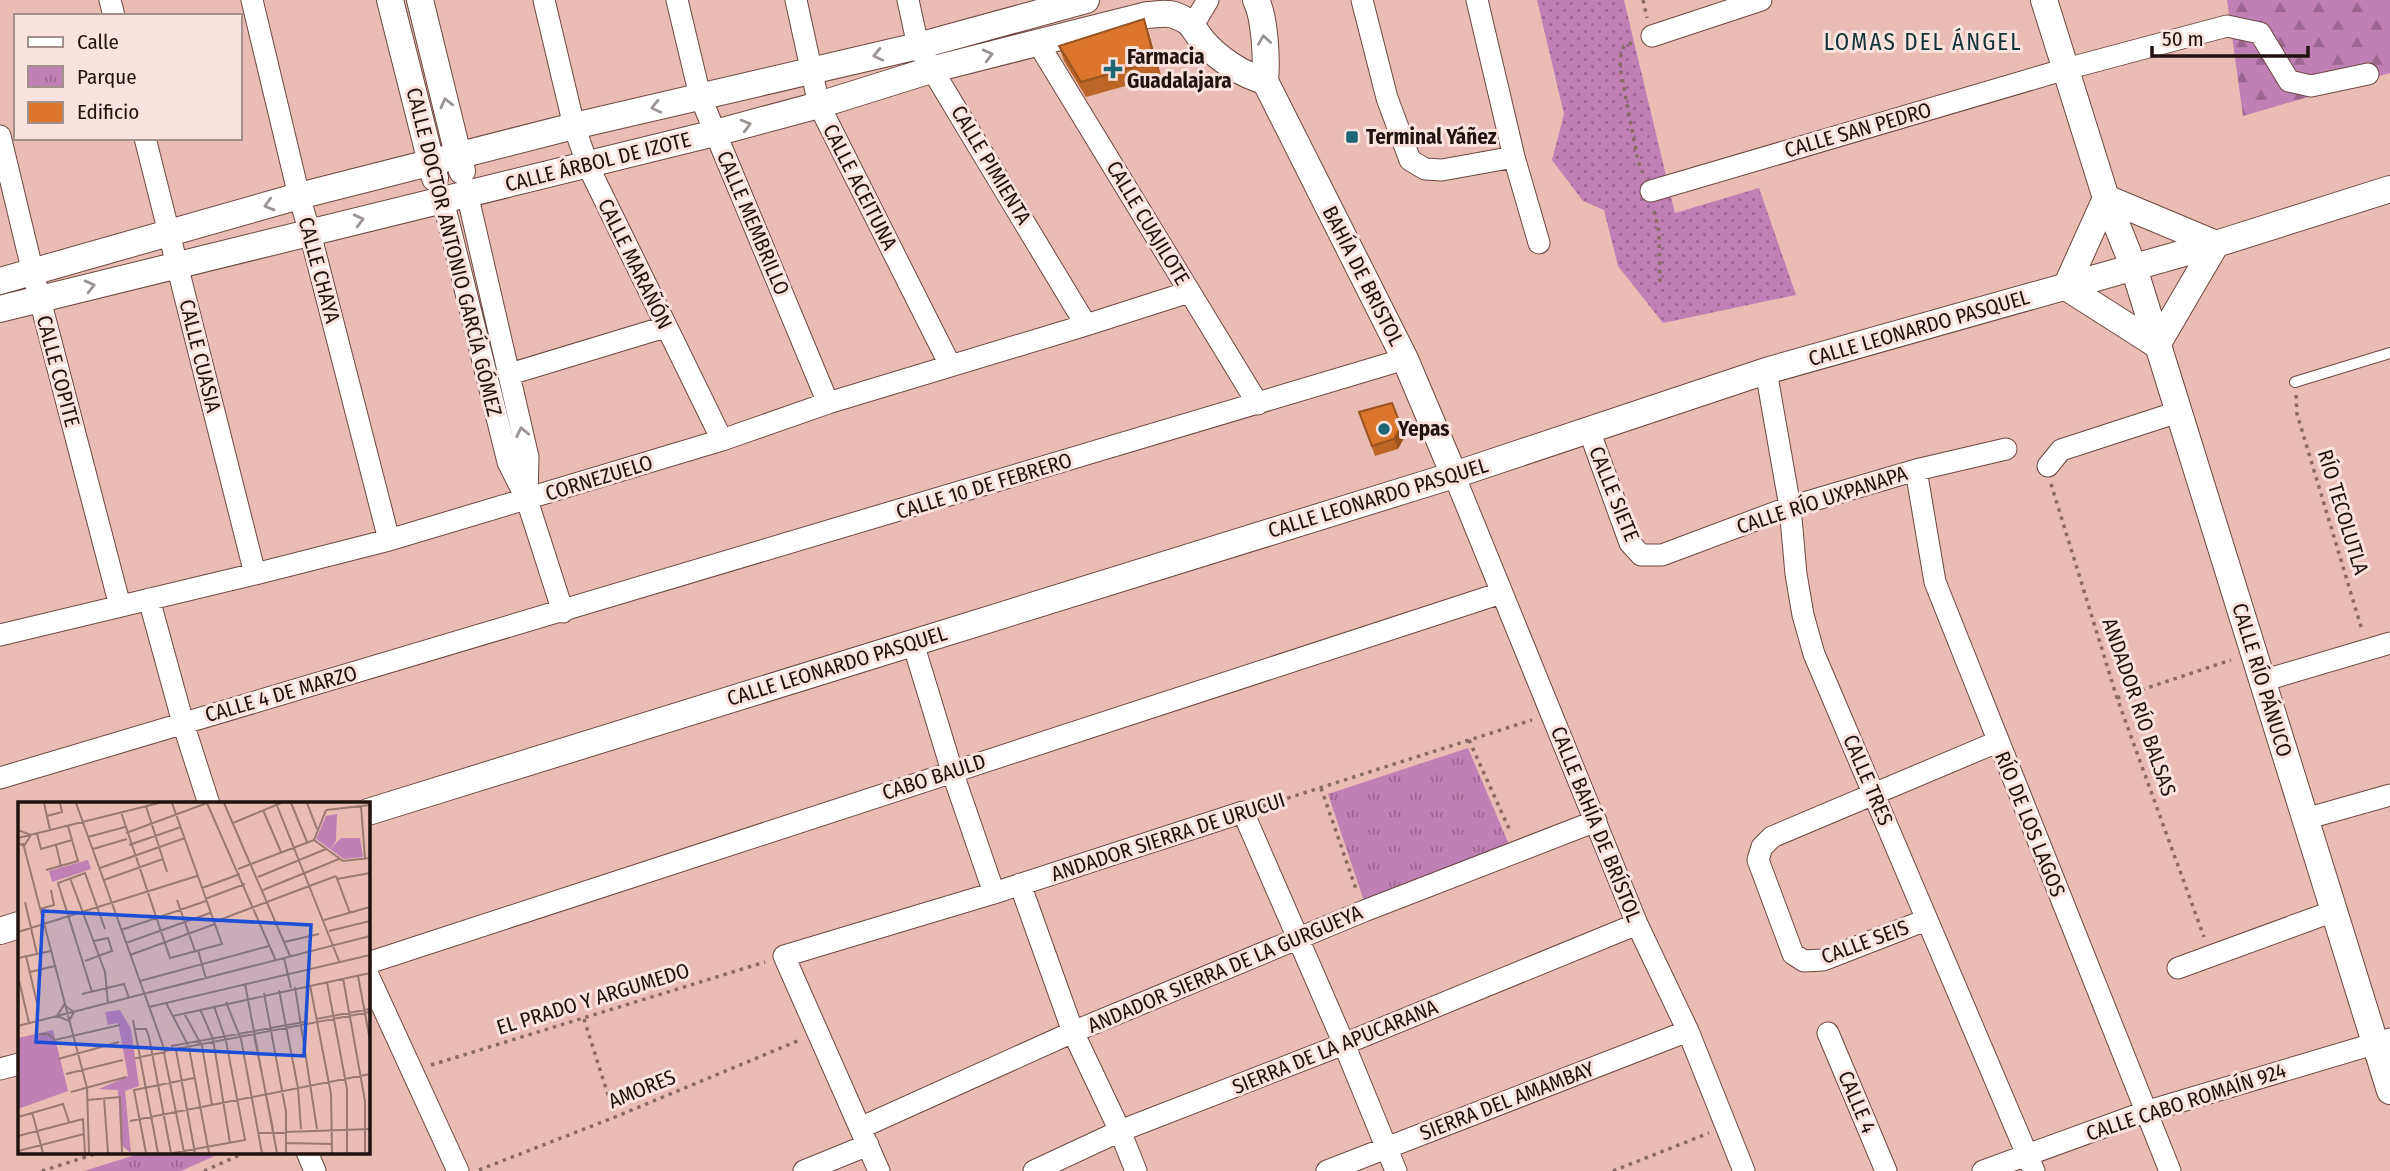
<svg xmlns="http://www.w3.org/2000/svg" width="2390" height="1171" font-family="'Fira Sans Condensed',sans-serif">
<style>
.grass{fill:url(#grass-dots)}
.forest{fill:url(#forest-firs)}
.park{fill:url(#park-tufts)}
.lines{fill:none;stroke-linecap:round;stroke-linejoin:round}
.service-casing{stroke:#6d4840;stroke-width:12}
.minor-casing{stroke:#6d4840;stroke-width:23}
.tertiary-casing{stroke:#6d4840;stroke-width:28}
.path{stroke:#896b64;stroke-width:3.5;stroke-dasharray:3.5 5;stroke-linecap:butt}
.service{stroke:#fff;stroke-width:10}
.minor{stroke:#fff;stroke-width:21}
.tertiary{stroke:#fff;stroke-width:26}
.wall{fill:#bc6526}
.shaded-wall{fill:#99531f}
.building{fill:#db762c;stroke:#99531f;stroke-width:2}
.oneway{stroke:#9b9493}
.poi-dot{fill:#1d6673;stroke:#fae3de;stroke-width:2.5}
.labels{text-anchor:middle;stroke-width:6;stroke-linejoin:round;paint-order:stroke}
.poi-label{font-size:21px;font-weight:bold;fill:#21120f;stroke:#fae3de;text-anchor:start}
.street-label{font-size:21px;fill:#21120f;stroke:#fae3de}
.neighbourhood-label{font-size:23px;letter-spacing:2px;fill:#113339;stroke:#fae3de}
.inset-road{fill:none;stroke:#997971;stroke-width:2}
.view{fill:#1d4ed8;fill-opacity:0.15;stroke:#1d4ed8;stroke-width:3.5}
.inset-edge{fill:none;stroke:#21120f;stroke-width:3.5}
</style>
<defs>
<pattern id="grass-dots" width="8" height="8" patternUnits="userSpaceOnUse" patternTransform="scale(1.75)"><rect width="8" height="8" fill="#bf80b6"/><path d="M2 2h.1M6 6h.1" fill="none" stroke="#9b6792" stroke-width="1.8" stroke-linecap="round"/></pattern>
<pattern id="forest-firs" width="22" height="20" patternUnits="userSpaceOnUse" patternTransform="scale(1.75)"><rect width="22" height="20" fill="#bf80b6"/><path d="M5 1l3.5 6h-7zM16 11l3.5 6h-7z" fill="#9b6792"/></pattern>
<pattern id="park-tufts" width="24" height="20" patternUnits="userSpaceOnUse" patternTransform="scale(1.75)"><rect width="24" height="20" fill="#bf80b6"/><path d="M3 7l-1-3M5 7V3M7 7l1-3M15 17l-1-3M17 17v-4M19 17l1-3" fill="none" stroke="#9b6792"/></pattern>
</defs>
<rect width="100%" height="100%" fill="#e9bdb3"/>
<path class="grass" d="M1537 0H1624L1675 213 1759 188 1796 295 1663 323 1618 266 1604 210 1583 201 1552 160 1564 114Z"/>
<path class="forest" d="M2227 0H2390V73L2243 116Z"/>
<path class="park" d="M1468 748 1511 849 1365 904 1328 794Z
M145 1152H224L181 1171H84Z"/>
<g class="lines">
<g class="service-casing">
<path id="service" d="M2295 382 2390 353"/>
</g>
<g class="minor-casing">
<path id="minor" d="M110 0 114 16
M252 0 299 196 310 233 389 540
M544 0 574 126 588 166 722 440
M677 0 700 96 828 403
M796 0 819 105 950 365
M908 0 918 46 1086 325
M1362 0 1387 98 1410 160 1425 169 1442 170 1514 157
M1477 0 1514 157 1539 243
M1193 25 1208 0
M1652 36 1761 0
M1038 43 1258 404
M0 136 33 273 120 606
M145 138 255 574
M1651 191 2066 69 2227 26 2260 33 2289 81 2311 86 2368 74
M467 193 528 457 527 498
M443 200 508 462 527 500 563 612
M1766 371 1790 507 1796 574 1803 615 1814 654 2034 1171
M510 374 665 327
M1589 430 1630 543 1641 555H1662L1790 507 1916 470 2006 449
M2048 466 2061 450 2178 412
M1916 470 1935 582 2170 1171
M1454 475 1637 924 1688 1031 1744 1171
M149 599 183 723 209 804
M0 635 255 574 389 540 722 440 828 403 1086 325 1189 292
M913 643 952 771 994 893
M2262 681 2390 643
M0 778 1405 359
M2305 819 2390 795
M1020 884 1073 1032 1120 1131 1136 1171
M1926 920 1823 960 1804 961 1793 954 1758 860 1762 847 1772 837 1997 742
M368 963 1501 593
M2178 968 2334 911
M368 975 458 1171
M1828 1033 1886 1171
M0 1069 19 1064
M860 1128 1073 1032 1364 911 1596 821
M307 1152 315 1171
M804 1171 868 1145
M879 1171 784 956 994 893 1243 812 1344 1044 1396 1171
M1034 1171 1120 1131 1344 1044 1637 924
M1327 1171 1688 1031
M1983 1171 2145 1112 2390 1039"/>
</g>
<g class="tertiary-casing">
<path id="tertiary" d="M390 0 435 178
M420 0 462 171
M1256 0C1265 18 1267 60 1265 81L1405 359 1454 475
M2044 0 2106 198 2134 268 2390 1091
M2106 198 2216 244 2157 345 2066 287Z
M0 281 299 196 574 126 918 46 1086 0
M0 309 715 133 819 105 934 69 1147 15C1155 15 1166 12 1174 15 1193 22 1191 26 1202 40 1217 58 1242 75 1265 81
M368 812 1454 475 1766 371 2216 244 2390 189
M0 931 19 925"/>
</g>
<path class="path" d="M1643 0 1647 18
M1632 43 1624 46 1621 53 1620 67 1638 161 1643 173
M1654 211 1659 232 1660 283
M2296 395 2297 414 2362 630
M2051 484 2117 698 2204 937
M2117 698 2231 660
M1469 740 1511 833
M1321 788 1357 892
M1263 806 1532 720
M584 1019 615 1117
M431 1065 765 962
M479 1170 615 1117 800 1040
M42 1171 101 1152
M204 1171 246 1152
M1613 1171 1709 1133"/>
<use href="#service" class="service"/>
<use href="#minor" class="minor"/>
<use href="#tertiary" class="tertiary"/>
</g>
<path class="wall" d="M1144 19 1149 34 1161 76 1086 97 1064 61 1059 46Z
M1359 412 1405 436 1398 449 1375 456Z"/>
<path class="shaded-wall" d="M1144 19 1149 34 1161 76 1155 61Z
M1401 426 1405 436 1398 449 1394 439Z"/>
<path class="building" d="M1144 19 1155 61 1081 82 1059 46Z
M1392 403 1401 426 1394 439 1372 446 1359 412Z"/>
<defs><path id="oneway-chevron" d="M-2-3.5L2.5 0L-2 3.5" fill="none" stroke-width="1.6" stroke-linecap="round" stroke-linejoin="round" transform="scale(1.75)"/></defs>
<g class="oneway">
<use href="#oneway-chevron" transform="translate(1264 40) rotate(-98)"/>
<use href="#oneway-chevron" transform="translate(878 55) rotate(167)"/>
<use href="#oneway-chevron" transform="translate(988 55) rotate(-14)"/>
<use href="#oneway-chevron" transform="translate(446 103) rotate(-104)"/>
<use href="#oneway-chevron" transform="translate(656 107) rotate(167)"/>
<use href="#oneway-chevron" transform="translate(746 125) rotate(-15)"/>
<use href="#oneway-chevron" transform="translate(269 205) rotate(164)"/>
<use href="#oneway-chevron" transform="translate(359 220) rotate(-14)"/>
<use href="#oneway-chevron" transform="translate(90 286) rotate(-14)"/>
<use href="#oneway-chevron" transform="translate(522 432) rotate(-102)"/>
</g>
<g class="poi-dot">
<path d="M1109.5 58.5h7v7h7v7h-7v7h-7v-7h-7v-7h7z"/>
<rect x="1345" y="130" width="14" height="14" rx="3.5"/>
<circle cx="1384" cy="429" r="7"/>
</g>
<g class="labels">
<g class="poi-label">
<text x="1127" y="64">Farmacia<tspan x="1127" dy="24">Guadalajara</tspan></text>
<text x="1366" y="144">Terminal Yáñez</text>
<text x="1398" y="436">Yepas</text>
</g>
<g class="street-label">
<text transform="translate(1858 130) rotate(-16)" y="7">CALLE SAN PEDRO</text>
<text transform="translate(598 162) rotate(-14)" y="7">CALLE ÁRBOL DE IZOTE</text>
<text transform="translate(991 165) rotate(59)" y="7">CALLE PIMIENTA</text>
<text transform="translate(860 187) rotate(63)" y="7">CALLE ACEITUNA</text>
<text transform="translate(753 223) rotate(67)" y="7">CALLE MEMBRILLO</text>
<text transform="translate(1148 223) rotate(59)" y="7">CALLE CUAJILOTE</text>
<text transform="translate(454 252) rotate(76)" y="7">CALLE DOCTOR ANTONIO GARCÍA GÓMEZ</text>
<text transform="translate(635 264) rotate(64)" y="7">CALLE MARAÑÓN</text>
<text transform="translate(319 270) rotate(75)" y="7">CALLE CHAYA</text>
<text transform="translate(1363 276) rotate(63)" y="7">BAHÍA DE BRISTOL</text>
<text transform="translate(1919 328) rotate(-16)" y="7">CALLE LEONARDO PASQUEL</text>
<text transform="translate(200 356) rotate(76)" y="7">CALLE CUASIA</text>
<text transform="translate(58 371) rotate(75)" y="7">CALLE COPITE</text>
<text transform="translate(599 478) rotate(-17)" y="7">CORNEZUELO</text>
<text transform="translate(984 486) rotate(-17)" y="7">CALLE 10 DE FEBRERO</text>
<text transform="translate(1614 494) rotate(68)" y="7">CALLE SIETE</text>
<text transform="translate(1378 498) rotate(-17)" y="7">CALLE LEONARDO PASQUEL</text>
<text transform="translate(1822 500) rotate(-18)" y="7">CALLE RÍO UXPANAPA</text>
<text transform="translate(2343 512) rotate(73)" y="7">RÍO TECOLUTLA</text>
<text transform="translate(837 666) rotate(-17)" y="7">CALLE LEONARDO PASQUEL</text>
<text transform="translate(2262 680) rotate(73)" y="7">CALLE RÍO PÁNUCO</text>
<text transform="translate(281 694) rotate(-16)" y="7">CALLE 4 DE MARZO</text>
<text transform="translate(2139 707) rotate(71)" y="7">ANDADOR RÍO BALSAS</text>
<text transform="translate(934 777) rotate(-18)" y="7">CABO BAULD</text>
<text transform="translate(1868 780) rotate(67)" y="7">CALLE TRES</text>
<text transform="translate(1596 824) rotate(68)" y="7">CALLE BAHÍA DE BRÍSTOL</text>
<text transform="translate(2030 824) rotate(68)" y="7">RÍO DE LOS LAGOS</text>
<text transform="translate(1168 837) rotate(-18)" y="7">ANDADOR SIERRA DE URUCUI</text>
<text transform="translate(1865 942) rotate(-20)" y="7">CALLE SEIS</text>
<text transform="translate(1225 969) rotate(-23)" y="7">ANDADOR SIERRA DE LA GURGUEYA</text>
<text transform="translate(593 999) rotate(-17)" y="7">EL PRADO Y ARGUMEDO</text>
<text transform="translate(1335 1047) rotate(-22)" y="7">SIERRA DE LA APUCARANA</text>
<text transform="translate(642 1089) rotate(-22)" y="7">AMORES</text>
<text transform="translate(1507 1101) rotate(-21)" y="7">SIERRA DEL AMAMBAY</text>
<text transform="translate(1857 1102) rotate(67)" y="7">CALLE 4</text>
<text transform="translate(2186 1102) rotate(-18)" y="7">CALLE CABO ROMAÍN 924</text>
</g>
<g class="neighbourhood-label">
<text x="1923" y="50">LOMAS DEL ÁNGEL</text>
</g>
</g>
<g transform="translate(18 802)">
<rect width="352" height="352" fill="#e9bdb3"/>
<path d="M323 36H342L345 55 326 57 312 47ZM102 208 113 227 121 284 107 289 113 351 103 343 100 288 81 287 110 274 100 221 90 223 87 210Z" fill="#bf80b6"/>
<path d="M35 228 50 289 0 307V236Z" fill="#bf80b6"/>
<path d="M319 12 318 39 312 47 298 37 308 14ZM70 58 73 67 34 80 31 69Z" fill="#bf80b6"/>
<path class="inset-road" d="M26 1 32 28M58 1 147 249 352 210M206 1 272 154M258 1 321 159M273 1 289 40M289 1 299 27M128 4 149 70M343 4 347 57M245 8 263 50M308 8 352 3M103 10 152 156 204 142 154 1M29 14 44 10 42 1M215 21 263 1M0 28 13 33 6 44 0 41M108 31 189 1 258 159M19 32 23 47 54 38M70 35 107 25M0 36 141 1M296 38 325 59 352 56M296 38 308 8M5 41 69 286 71 351M38 43 43 64M111 43 163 25M75 47 109 37M82 66 167 36M220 67 296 38M28 68 60 59 50 24M318 74 332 111M240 75 308 47M52 76 87 170 90 202M319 77 352 71M86 78 145 57M184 86 222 72M245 88 321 57M187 97 227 82M159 98 177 149M7 100 19 152M22 107 36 103 33 88M306 118 352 105M196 120 318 74M103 128 188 99M311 129 352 119M0 130 179 74M266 140 301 132M108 141 192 111M180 148 188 177M112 153 197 122M8 154 19 201M0 156 33 149M266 156 273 186M67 159 94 149 90 136 76 139M12 170 37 164M0 174 11 221M340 174 352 238M325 176 347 299V351M122 179 251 144M309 180 329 287V351M227 182 259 351M292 183 313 292 314 351M277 185 299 327M261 188 280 286 283 327M74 190 40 81 67 71 87 127M246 191 268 310V351M64 192 106 182 111 196M208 200 223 237 244 351M148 201 170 243M46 203 56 210 51 219 39 214ZM131 205 352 153M182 207 195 237 212 341M166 211 184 244 194 303M155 214 352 171M298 217 352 207M115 218 140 351M0 224 352 134M117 227H128L131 235 153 351M21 232H30L37 238 102 223M236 233 255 327M153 244 286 220M171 246 191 351M158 248 177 351M146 251 166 350M117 256 148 250M40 257 101 240M48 272 105 258M53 290 108 275M86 296 90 351M69 298 102 295 104 351M14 310 25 351M0 315 45 302 51 320M112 319 352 272M240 331 352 327M0 334 65 317 67 351M268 341 314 342M0 349 66 332M128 351 116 288 176 276M155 351 227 338 208 239 196 204"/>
<path class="view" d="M25 109 293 123 286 254 18 240Z"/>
<rect width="352" height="352" class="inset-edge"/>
</g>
<rect x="14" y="14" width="228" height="126" fill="#fae3de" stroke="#a38f8b" stroke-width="2"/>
<rect x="28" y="37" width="35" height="10" fill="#ffffff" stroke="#a38f8b" stroke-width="2"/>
<text x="77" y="49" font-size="21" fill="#21120f">Calle</text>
<rect x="28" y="66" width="35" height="21" fill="url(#park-tufts)" stroke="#a38f8b" stroke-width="2"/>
<text x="77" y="84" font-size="21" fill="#21120f">Parque</text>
<rect x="28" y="102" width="35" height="21" fill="#db762c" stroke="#a38f8b" stroke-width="2"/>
<text x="77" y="119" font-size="21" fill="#21120f">Edificio</text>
<path d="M2152 46v10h156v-10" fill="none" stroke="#21120f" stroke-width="3.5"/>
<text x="2162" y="46" font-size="21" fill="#21120f" stroke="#fae3de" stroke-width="5" paint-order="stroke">50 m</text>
</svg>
